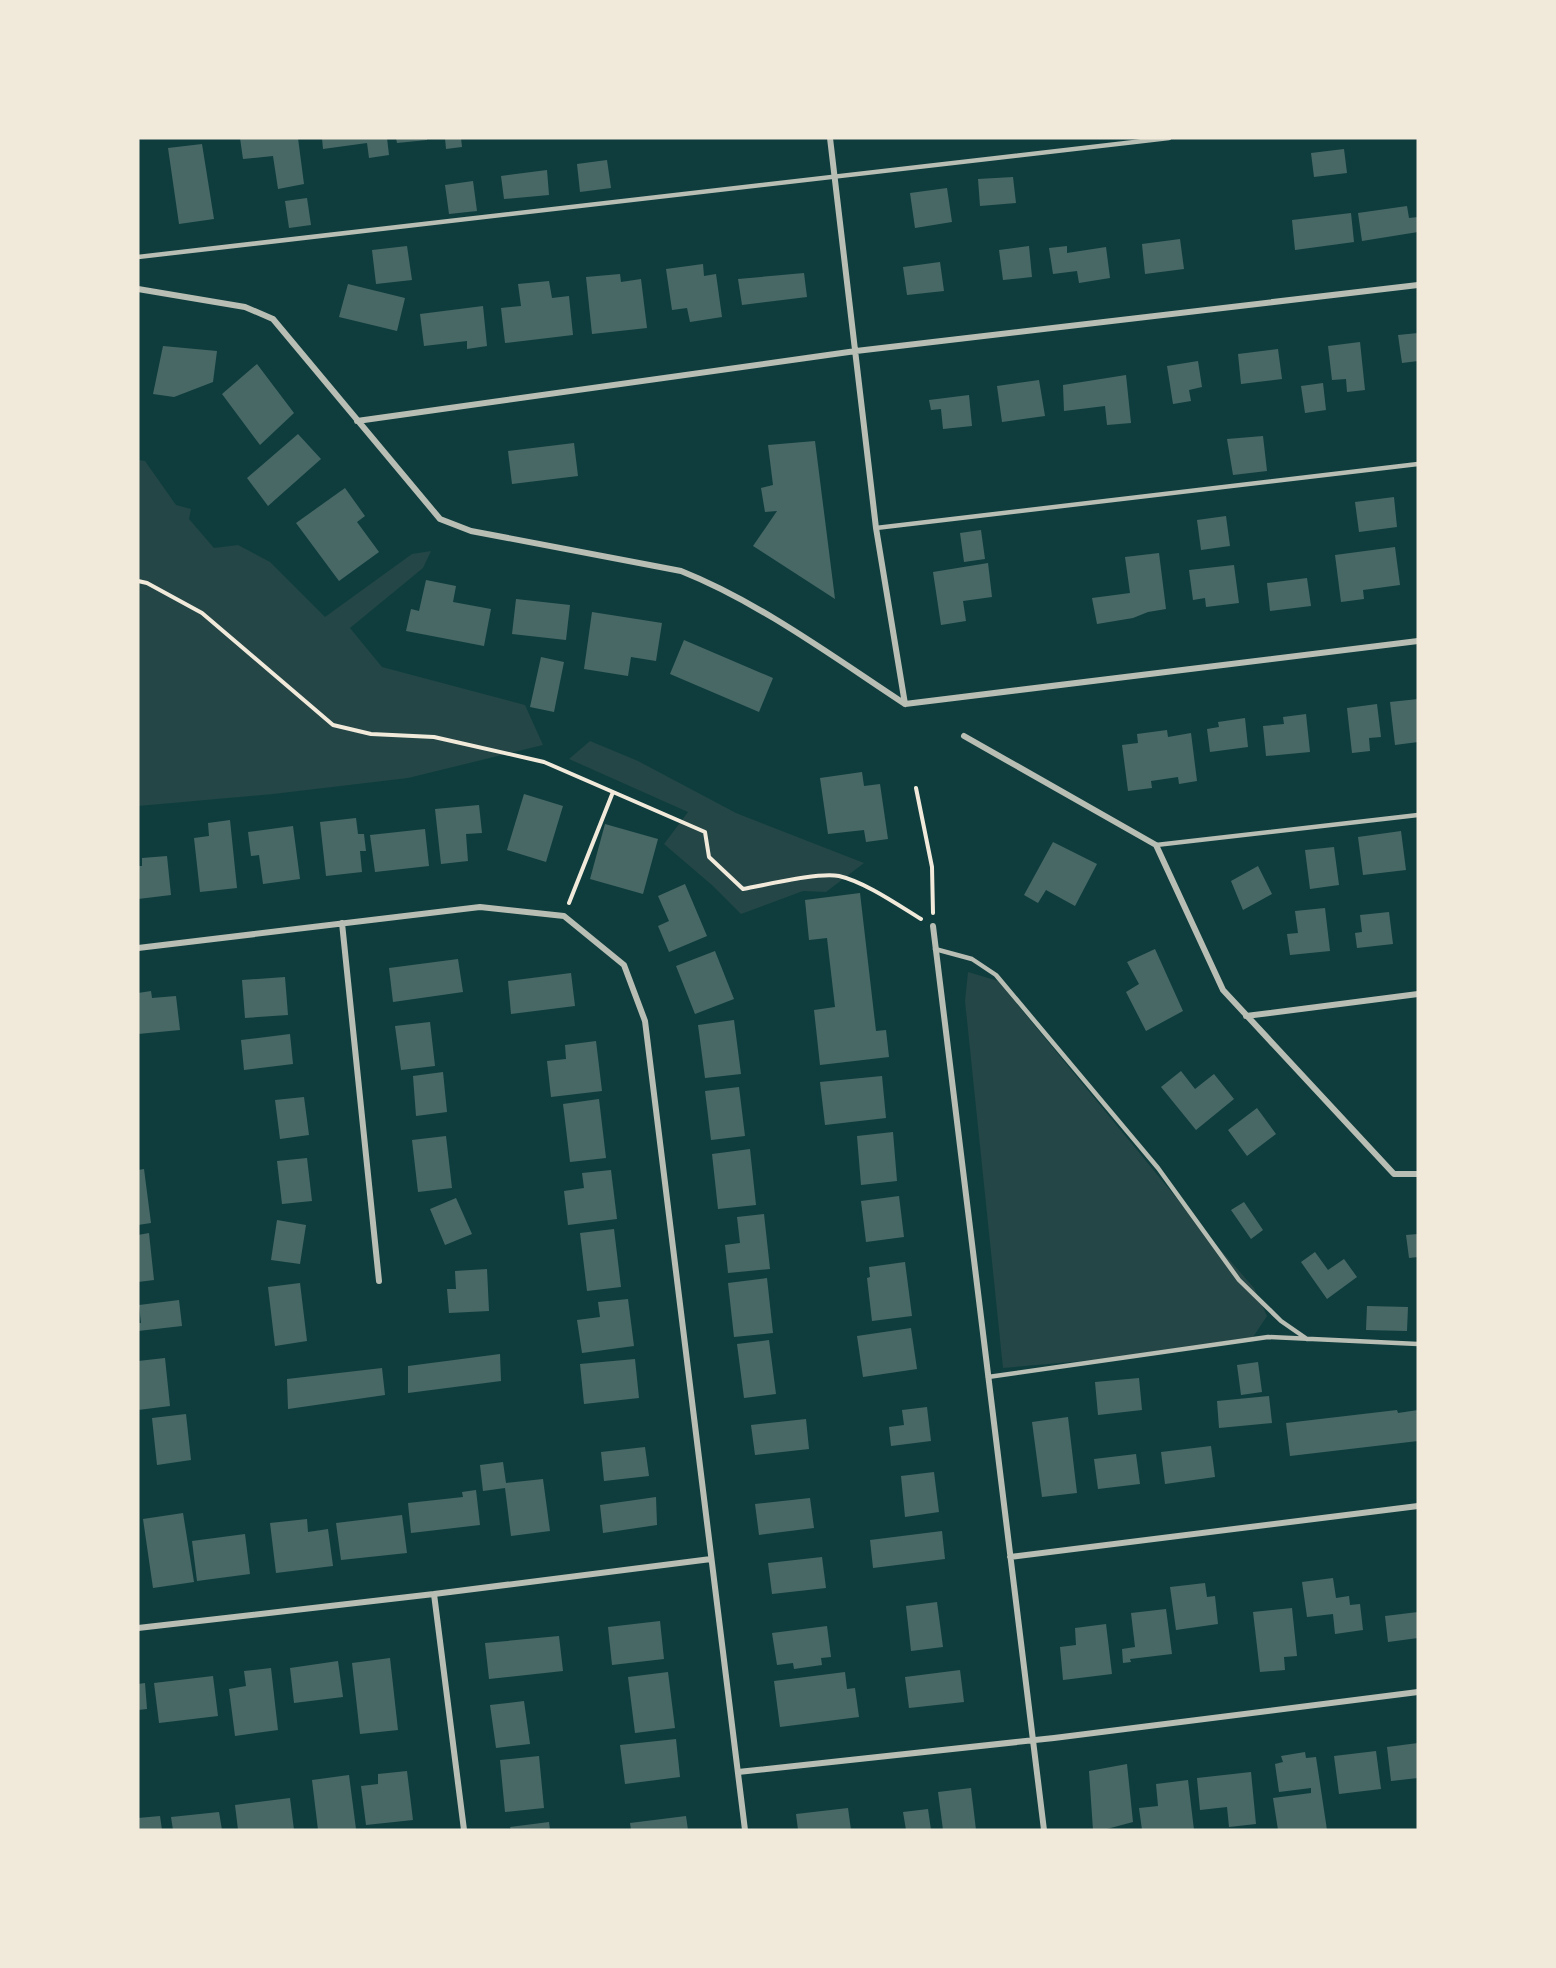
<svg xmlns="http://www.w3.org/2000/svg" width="1556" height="1968" font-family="'Exo 2',sans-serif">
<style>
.green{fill:#244646}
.building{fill:#486865}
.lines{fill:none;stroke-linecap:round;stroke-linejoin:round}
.path{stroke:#f1e9da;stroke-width:4}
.service{stroke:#b8beb3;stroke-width:4.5}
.minor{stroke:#b8beb3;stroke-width:6}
</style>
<rect width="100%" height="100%" fill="#0f3d3e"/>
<path class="green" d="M138 460 145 461 176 505 191 509 189 519 214 548 238 545 270 562 325 617 412 554 431 551 423 568 350 628 382 667 525 705 543 745 408 778 273 794 138 806Z
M590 741 638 761 736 813 864 863 826 892 803 891 741 914 713 886 664 844 688 812 569 759Z
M968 972 998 981 1197 1223 1254 1288 1267 1316 1253 1337 1094 1360 1003 1368 965 1001Z"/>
<path class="building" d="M240 138H298L304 184 278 189 273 156 243 159Z
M322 138H387L389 155 369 158 367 143 323 149Z
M396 138H427V140L397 143Z
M445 138H461L462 147 446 149Z
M202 144 214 219 179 224 168 148Z
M1344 149 1347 173 1314 177 1311 153Z
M607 160 611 188 580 192 577 164Z
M547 170 549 195 504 199 501 176Z
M1013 177 1016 203 980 206 978 179Z
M473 181 477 211 449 214 445 185Z
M947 188 952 222 915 228 910 193Z
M307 198 311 225 289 228 285 201Z
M1407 206 1409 218 1418 217V232L1362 241 1358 213Z
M1351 213 1354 242 1295 250 1292 220Z
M1180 239 1184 269 1145 274 1142 244Z
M407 246 412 280 376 284 372 250Z
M1029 246 1032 277 1003 280 999 250Z
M1067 246V253L1106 247 1110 278 1079 283 1077 271 1053 274 1049 248Z
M940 262 944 291 907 295 903 267Z
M703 264 704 276 716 274 722 317 690 322 687 308 672 310 666 269Z
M804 273 807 297 742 305 738 279Z
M620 274 621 282 641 279 647 328 592 334 586 277Z
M549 281 552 298 569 296 573 335 505 343 501 308 521 306 518 284Z
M348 284 405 298 397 331 339 317Z
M483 306 487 346 467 349V341L424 346 420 314Z
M1418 333V361L1402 363 1398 335Z
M1360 342 1365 390 1347 392 1346 379 1332 380 1328 346Z
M163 346 217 351 213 382 174 397 153 394Z
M1278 349 1282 379 1241 384 1238 354Z
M1198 361 1202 387 1189 390 1191 401 1173 404 1167 366Z
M257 364 294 413 260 445 222 394Z
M1126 375 1131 423 1107 425 1105 406 1064 411 1063 385Z
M1039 380 1045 416 1002 422 997 386Z
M1323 383 1326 410 1305 413 1301 386Z
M969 395 972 426 943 429 941 409 931 410 929 400Z
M298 434 321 459 268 506 247 478Z
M1263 436 1267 471 1233 475 1227 439Z
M815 441 835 599 753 546 777 511 765 512 761 488 773 485 768 445Z
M574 443 578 476 512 484 508 451Z
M345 488 365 516 357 522 379 552 339 581 296 523Z
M1394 497 1397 527 1359 532 1355 502Z
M1226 516 1230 546 1201 550 1197 520Z
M981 530 985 559 964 562 960 533Z
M1395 547 1400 585 1363 590 1364 599 1341 602 1335 555Z
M1159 553 1166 609 1148 612 1133 618 1097 624 1092 598 1130 593 1125 557Z
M988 563 992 597 963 601 966 621 941 625 933 572Z
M1234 565 1239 603 1206 607 1205 598 1193 600 1189 570Z
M1307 578 1311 606 1270 611 1267 583Z
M426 580 456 586 453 602 491 609 484 646 406 631 411 609 419 611Z
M516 599 570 605 566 640 512 634Z
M592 612 662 623 656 661 631 657 628 676 584 669Z
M684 640 773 678 759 712 670 674Z
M541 657 564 662 554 712 530 707Z
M1418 699V742L1395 745 1390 702Z
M1377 704 1381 737 1369 738 1370 751 1352 753 1347 708Z
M1306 714 1310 752 1266 756 1263 726 1284 724 1283 717Z
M1245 718 1248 747 1210 752 1207 729 1219 727 1218 722Z
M1167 730 1168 737 1191 733 1197 781 1179 784 1178 777 1151 781 1152 788 1128 791 1122 745 1138 743 1137 734Z
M862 772 864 786 880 784 888 839 866 842 864 830 828 834 820 778Z
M524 794 563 806 546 862 507 850Z
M479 805 482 833 466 834 468 861 441 864 435 809Z
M356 818 358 834H364L366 851H360L362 872 326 876 320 822Z
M230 820 237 888 200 892 194 838 209 836 208 823Z
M605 824 658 839 643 894 590 879Z
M293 826 300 879 263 884 259 855 251 856 248 832Z
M425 829 429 866 375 872 370 835Z
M1401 831 1406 870 1363 875 1358 837Z
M1053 842 1097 864 1075 906 1046 890 1038 903 1024 895Z
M1334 847 1339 885 1310 889 1305 850Z
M167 856 171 895 138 899V866H142V858Z
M1258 866 1272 894 1243 910 1231 881Z
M685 884 707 936 669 952 658 926 669 921 658 896Z
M860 893 876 1031 886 1030 889 1057 820 1065 814 1010 835 1007 827 938 809 940 805 900Z
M1325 908 1330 951 1290 955 1287 934 1298 933 1295 911Z
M1389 912 1393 944 1357 948 1355 933 1362 932 1360 915Z
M1155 949 1183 1011 1146 1031 1126 992 1139 984 1127 962Z
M715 951 734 999 695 1014 676 966Z
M458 959 463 992 393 1002 389 968Z
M571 973 575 1006 511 1014 508 981Z
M285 977 288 1015 245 1018 242 980Z
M151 991 152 998 176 996 180 1030 138 1034V993Z
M734 1020 741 1074 705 1078 698 1025Z
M430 1022 435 1066 401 1070 395 1026Z
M290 1034 293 1064 244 1070 241 1040Z
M596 1041 602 1091 551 1097 547 1061 566 1059 565 1045Z
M1181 1071 1195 1089 1214 1074 1234 1099 1196 1130 1161 1087Z
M443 1072 447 1112 416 1116 413 1076Z
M882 1076 886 1118 825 1125 820 1082Z
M739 1087 745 1136 711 1140 705 1091Z
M304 1097 309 1135 280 1139 275 1100Z
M599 1099 606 1158 570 1162 563 1104Z
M1257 1108 1276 1134 1247 1156 1228 1130Z
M893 1132 897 1181 861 1185 857 1136Z
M446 1136 452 1188 418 1192 412 1140Z
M750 1149 756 1205 718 1209 712 1154Z
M307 1158 312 1201 282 1204 277 1161Z
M144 1169 151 1223 138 1225V1170Z
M611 1170 617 1219 568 1225 564 1191 584 1188 582 1173Z
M899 1196 904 1237 866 1242 861 1201Z
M456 1198 472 1234 445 1245 430 1209Z
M1244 1202 1263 1230 1251 1239 1231 1210Z
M764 1214 770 1269 728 1273 725 1245 740 1243 737 1217Z
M277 1220 306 1225 300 1264 271 1260Z
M614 1229 621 1287 587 1291 580 1233Z
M149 1233 154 1280 138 1282V1235Z
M1418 1234V1257L1409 1258 1406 1235Z
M1315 1252 1328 1270 1344 1259 1357 1277 1327 1299 1301 1262Z
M905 1262 912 1316 872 1321 867 1278 870 1277 869 1267Z
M487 1269 489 1311 449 1313 447 1289H456L455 1271Z
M767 1278 773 1333 734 1337 728 1283Z
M300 1283 307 1341 275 1346 268 1287Z
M628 1299 634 1346 582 1353 577 1320 600 1317 598 1302Z
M179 1300 182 1326 138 1331V1323H141L139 1305Z
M1367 1306 1408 1307 1407 1331 1366 1330Z
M911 1328 917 1369 863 1377 857 1336Z
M769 1340 776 1394 744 1398 737 1344Z
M500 1354 501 1381 408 1393V1366Z
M165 1358 170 1406 138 1410V1361Z
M635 1359 639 1398 584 1404 580 1364Z
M1258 1362 1262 1392 1241 1395 1237 1365Z
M382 1368 385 1395 288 1409 287 1379Z
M1139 1378 1142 1410 1098 1415 1095 1382Z
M1269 1396 1272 1423 1219 1428 1217 1401Z
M927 1407 931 1441 891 1446 889 1427 904 1425 902 1410Z
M1397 1410 1398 1413 1418 1410V1441L1290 1456 1286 1423Z
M186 1414 191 1460 157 1465 152 1418Z
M1068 1417 1077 1493 1042 1497 1032 1422Z
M806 1419 809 1449 755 1455 751 1425Z
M1211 1446 1215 1477 1165 1484 1161 1452Z
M645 1447 649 1476 604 1481 601 1452Z
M1136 1454 1140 1484 1098 1489 1094 1459Z
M503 1462 506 1483 543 1479 550 1531 511 1536 505 1488 483 1491 480 1465Z
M934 1472 939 1512 905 1517 901 1476Z
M476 1490 480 1525 411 1533 408 1503 463 1497 462 1492Z
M656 1497 657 1525 603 1533 600 1505Z
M810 1498 814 1528 759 1535 755 1504Z
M183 1513 194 1582 153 1588 143 1519Z
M402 1515 407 1553 341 1560 336 1523Z
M307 1519 308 1532 328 1529 333 1566 276 1573 270 1523Z
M942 1531 945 1559 873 1568 870 1540Z
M245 1534 250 1574 197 1581 192 1541Z
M822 1557 826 1588 772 1594 768 1563Z
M1333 1578 1336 1598 1349 1596 1350 1605 1360 1604 1363 1630 1335 1634 1333 1614 1307 1617 1302 1582Z
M1205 1583 1207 1597 1215 1596 1218 1624 1176 1630 1170 1587Z
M937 1602 943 1647 911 1651 906 1606Z
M1292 1608 1297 1656 1284 1657 1285 1670 1260 1672 1253 1612Z
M1166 1609 1172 1654 1130 1659 1131 1662 1123 1663 1122 1649 1135 1647 1131 1613Z
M1418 1612V1638L1388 1642 1385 1616Z
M660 1621 664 1659 612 1665 608 1627Z
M1106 1624 1112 1674 1063 1680 1060 1647 1076 1645 1075 1628Z
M827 1626 831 1657 821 1658 822 1665 794 1669 793 1663 777 1665 772 1633Z
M559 1636 563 1671 489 1679 485 1643Z
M390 1658 398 1730 360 1734 352 1663Z
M338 1661 343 1697 294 1703 290 1668Z
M271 1668 278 1730 235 1736 229 1689 246 1686 244 1671Z
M960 1670 964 1702 909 1708 905 1677Z
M668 1672 675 1728 635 1733 628 1677Z
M845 1672 847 1689 855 1688 859 1717 780 1727 774 1681Z
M213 1676 218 1716 159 1723 154 1683Z
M145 1683 147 1709 138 1710V1684Z
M524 1701 530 1744 496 1748 490 1705Z
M676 1739 680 1777 625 1784 620 1745Z
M1418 1743V1778L1391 1781 1387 1747Z
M1376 1751 1381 1789 1339 1794 1334 1756Z
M1305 1752 1306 1758 1316 1757 1327 1830H1278L1273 1798 1311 1793V1788L1279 1792 1275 1764 1283 1762 1281 1756Z
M539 1756 544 1808 505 1812 500 1760Z
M1127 1764 1133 1822 1103 1830H1093L1089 1771Z
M407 1771 413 1820 366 1825 361 1786 378 1784V1774Z
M1251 1772 1256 1824 1229 1827 1227 1807 1200 1810 1197 1778Z
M349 1775 356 1829 318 1830 312 1780Z
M1188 1780 1194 1830H1142L1139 1808 1158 1806 1156 1784Z
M971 1788 976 1830H943L938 1792Z
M290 1798 294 1830H238L235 1805Z
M848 1808 851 1830H798L796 1814Z
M928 1809 931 1830H906L903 1812Z
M219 1812 222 1830H173L171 1817Z
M160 1816 162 1830H138V1818Z
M686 1816 688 1830H631L630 1823Z
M549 1822 550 1830H511L510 1827Z"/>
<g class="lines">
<path class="path" d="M138 581 147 583 202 613 333 725 371 734 434 737 544 762 705 832 709 857 743 889C766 885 818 872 839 876 865 882 898 905 921 919
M916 788 932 867 933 913
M569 903 613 792"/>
<path class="service" d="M138 257 1169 138
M876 528 1418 464
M1156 845 1418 815
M935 949 972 959 996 975 1158 1168 1239 1280 1281 1321 1307 1339
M988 1377 1268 1337 1418 1344"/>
<path class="minor" d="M830 138 876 528 905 704
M138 289 245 307 273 319 440 519 471 531 681 571C759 602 835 658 905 704
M357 421 856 351 1418 285
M905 704 1418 641
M964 736 1156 845 1223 990 1394 1174H1418
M342 923 379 1281
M933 926 1044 1830
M138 948 480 907 564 916 624 965 645 1021 745 1830
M1246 1016 1418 994
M1010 1557 1418 1506
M434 1594 464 1830
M138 1628 434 1594 711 1559
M738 1772 1054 1738 1418 1692"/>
</g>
<rect width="1556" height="1968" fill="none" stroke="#f1e9da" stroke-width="279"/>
</svg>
